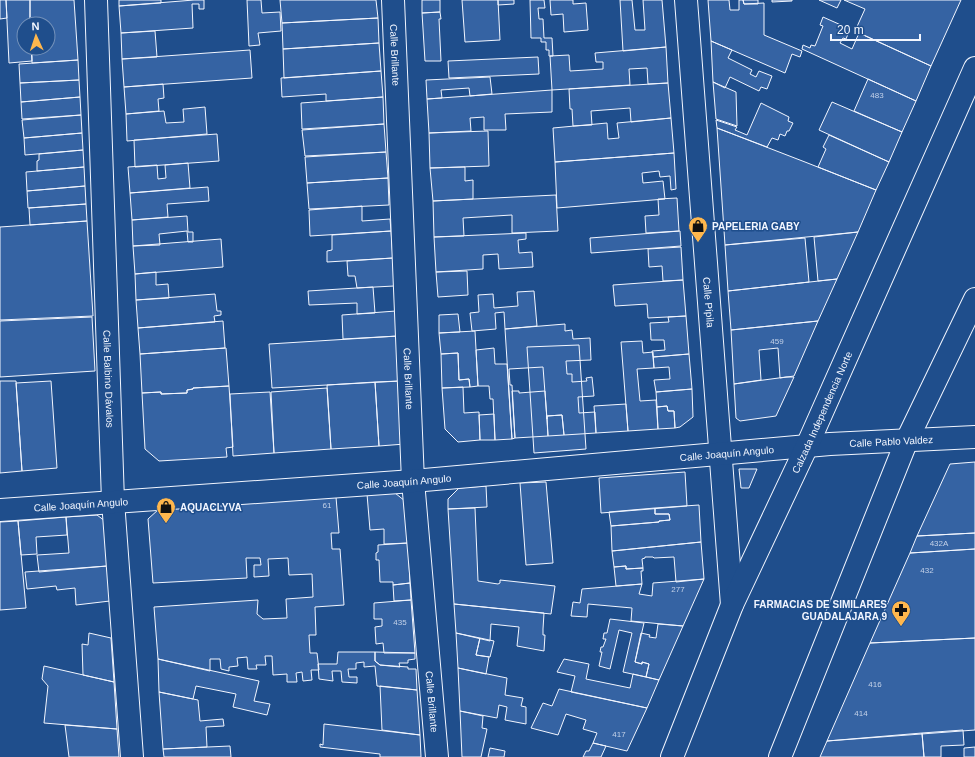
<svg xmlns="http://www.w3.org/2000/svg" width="975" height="757" font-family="Arial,sans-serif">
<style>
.building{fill:#3563a3;stroke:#f2f6ff}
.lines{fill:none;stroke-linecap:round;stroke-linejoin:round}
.street-casing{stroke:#f2f6ff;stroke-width:24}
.primary-casing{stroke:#f2f6ff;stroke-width:24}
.street{stroke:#1f4e8c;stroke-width:22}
.primary{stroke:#1f4e8c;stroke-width:22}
.labels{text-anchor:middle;stroke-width:3;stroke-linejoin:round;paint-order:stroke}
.number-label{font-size:8px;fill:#c3d1e8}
.street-label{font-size:10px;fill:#f2f6ff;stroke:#1f4e8c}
.poi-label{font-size:10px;font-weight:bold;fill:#f2f6ff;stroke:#1f4e8c;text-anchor:start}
</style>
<rect width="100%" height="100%" fill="#1f4e8c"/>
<path class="building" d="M0 0H6L7 18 0 19Z
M6 0H30V24H24V48H31L32 61 9 63Z
M30 0H74L78 60 32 63V48H48V24H30Z
M119 0H161V3L119 6Z
M194 0H204V9H199V4H192L193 28 121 33 119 6Z
M247 0H261L262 13 280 12 281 31 258 33 260 45 249 46Z
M280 0H376L378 18 282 23Z
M422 0H440V12L422 13Z
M462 0H498L500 40 465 42Z
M498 0H514V4L498 5Z
M530 0H544L545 8H538L539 19H543L544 38H552L553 56H549V50H546V42H541V38H531Z
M550 0H573V4L586 3 588 30 564 32 563 14 551 15Z
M620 0H632L635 30H645L643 0H662L666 47 623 51Z
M708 0H729L730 10H739V0H743L744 4 764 3V35L802 51 800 57 792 54 785 73 711 41Z
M743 0H758V4H744Z
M772 0H792V1L772 2Z
M819 0H841L837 8Z
M844 0H961L931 66 855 31 865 9Z
M440 12 441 19H439L441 61H425L422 13Z
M823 17 850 29 846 39 843 38 840 43 852 49 859 33 931 66 916 101 802 49 803 45 810 48 811 45 815 46 823 26 820 25Z
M378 18 379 43 283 49 282 23Z
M155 31 157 57 122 59 121 33Z
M711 41 732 50 728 58 752 70 750 74 756 77 759 71 772 76 767 89 761 87 759 91 730 77 725 88 713 82Z
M379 43 381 71 284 78 283 49Z
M666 47 668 83 648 84 647 68 629 69 630 85 552 90 550 56 569 55 570 71 603 69V62H596L595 53Z
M250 50 252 78 124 87 122 59Z
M538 57 539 74 449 78 448 61Z
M78 60 79 80 20 83 19 64Z
M381 71 383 97 326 101V94L282 97 281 78Z
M490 77 492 94 470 96 469 88 441 90 442 98 427 99 426 80Z
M868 79 916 101 902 132 854 111Z
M79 80 80 97 21 102 20 83Z
M713 82 736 92 737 126 716 119Z
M668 83 671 118 631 122 630 108 591 111 592 125 573 126 572 109H570L569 89Z
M163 84 164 98 158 99 159 111 126 114 124 87Z
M552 90V112L505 114 506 130H484V117L470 118 471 131 429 133 427 99Z
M80 97 81 115 22 119 21 102Z
M383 97 384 124 302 129 301 103Z
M832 102 902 132 889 162 819 130Z
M761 103 789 117 788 121 793 123 789 131H787L785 136 780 134 778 140 772 138 767 147 717 128 716 120 737 127 735 130 747 135Z
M205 107 207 134 127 141 126 114 164 111 166 123 184 122 183 109H185Z
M81 115 82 133 24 138 22 120Z
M671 118 674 153 555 162 553 128 607 123 608 139 619 138 617 123Z
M384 124 386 152 305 156 302 130Z
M717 128 805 162 876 190 858 232 725 245Z
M488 131 489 166 430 168 429 133Z
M82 133 83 150 25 155 24 138Z
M217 134 219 161 135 167 134 140Z
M829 135 889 162 876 190 818 167 826 149 823 147Z
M83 150 84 167 37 171V161L39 160V154Z
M386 152 388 178 307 183 305 157Z
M674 153 676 189 671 190 670 176 660 177 659 171 642 173 643 183 663 181 665 199 557 208 555 162Z
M188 163 190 188 130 193 128 167 157 165 158 179 166 178 165 165Z
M84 167 85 186 27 191 26 172Z
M465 167V181L473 180V199L433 201 430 168Z
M388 178 389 205 309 209 307 183Z
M85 186 86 204 28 208 27 191Z
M208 187 209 201 167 204 168 217 132 220 130 193Z
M556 195 558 231 512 233V215L463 218 464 236 434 237 433 201Z
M677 198 679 231 646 233 645 216 659 215 658 199Z
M86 204 87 221 30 225 29 208Z
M362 206V221L390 219 391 231 310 236 309 210Z
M187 216 188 232H193V242H188L187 231 159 234 160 245 133 246 132 220Z
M87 221 93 316 0 320V227Z
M391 231 393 258 327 262V251L332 250V235Z
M680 231 681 246 591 253 590 238Z
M858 232 837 279 818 281 814 237Z
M526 233V239L518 240 519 253 532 252 533 267 499 269 498 254 483 255V269L436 272 434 237Z
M805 238 809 282 728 291 725 245Z
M221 239 223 267 135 274 133 246Z
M681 247 683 280 663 281 662 266 649 267 648 249Z
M393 258 394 286 357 288 355 276H348L347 261Z
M467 271 468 295 438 297 436 272Z
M156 272V285L168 284 169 298 136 300 135 274Z
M837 279 818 321 731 330 728 291Z
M683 280 686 316 648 318 647 304 615 306 613 285Z
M373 287 375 313 357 314V303L309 305 308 291Z
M534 291 537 326 505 329 504 312 495 313 496 329 472 331 470 313 479 312 478 295 493 294 494 308 518 306 517 292Z
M215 294 217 311H221V315L214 316 215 322 138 328 136 300Z
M396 311 398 336 343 339 342 315Z
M458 314 460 332 439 333V315Z
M686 316 689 354 653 357 652 351 665 350 664 340H651L650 323 669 322 668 317Z
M92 317 95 371 0 377V321Z
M223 321 225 348 140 354 138 328Z
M818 321 794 376 780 378 778 348 759 350 761 380 734 384 731 330Z
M565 324V331L572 330 573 339 590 338 591 360 566 361 567 374H572V382L587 381 586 378 592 377 594 396 578 397 579 413 595 412 596 433 564 435 562 415 547 416V419L543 367 509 369 510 385H512L515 438 512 439 505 329Z
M475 331 478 386 470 387 469 379 459 380 458 353 441 354 439 333Z
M398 336 400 381 272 388 269 344Z
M642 341 643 353 653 352 654 368 637 369 640 401 656 400 658 429 628 431 621 342Z
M579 345 586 449 534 453 527 347Z
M226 348 229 386 193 388V389L187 390V393L161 394V392L142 393 140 354Z
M494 348 495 364H507L512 439 495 440 493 399H490L489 386H478L476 350Z
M458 353 459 380 469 379 470 387 442 388 441 354Z
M689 354 692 389 656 392 654 380 670 379 669 367 654 368 653 357Z
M786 377H794L776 416 740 421 736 418 734 384Z
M0 381H16L22 471 0 473Z
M51 381 57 468 22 471 16 383Z
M400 381 405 444 379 446 375 382Z
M375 382 379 446 331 449 327 385Z
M229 386 233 447 226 448 227 457 159 461 145 449 142 393 161 392V394L187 393V390L193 389V388Z
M463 387 464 413 479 412 480 440 458 442 445 429 442 388Z
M327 388 331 449 274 453 271 392Z
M692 389 693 417 680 427 675 428 674 411H668L667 406 657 407 656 392Z
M512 391H519V393L545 391 548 436 515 438Z
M270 392 274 453 233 456 230 394Z
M626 404 628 431 596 433 594 406Z
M667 406 668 411H674L675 428 658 429 657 407Z
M494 414 495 440H480L479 415Z
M562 415 564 435 548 436 547 416Z
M975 462V533L917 536 950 464Z
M739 469H757L749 488H741Z
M685 472 687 506 601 513 599 478Z
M546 482 553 563 526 565 520 483Z
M486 486 487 507 448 509V499L459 488Z
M395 493 405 501 408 543 384 544V529L370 530 367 494Z
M336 497 339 533H331L332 549H340L344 605 315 607 316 635H309L310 653H317L319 670H311L312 680 303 681 302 672 296 673 297 682H287V674L273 675 272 656H265L266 665H256L257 669H248L247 657 237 658 238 666 229 667V671L221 669 220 659H210V671L158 659 154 607 258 600 257 614 263 619 287 618 286 599 313 597 312 574 289 575 288 558 268 559 269 576 254 577V565H261L260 558H246L247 578 153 583 148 519 159 509Z
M699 505 701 542 612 551 611 526 659 522V521L670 520 669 514H655V508Z
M475 508 478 581 498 584 500 583V580L555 586 551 614 454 604 448 509Z
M655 508V514H669L670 520 659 521V522L611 526 609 512Z
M97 515 105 521 107 566 39 572 37 555 69 553 66 517Z
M66 517 67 535 36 537 37 554 21 555 18 521Z
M18 521 26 608 0 610V522Z
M975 533V549L910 553 917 536Z
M701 542 704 579 676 582 674 557 654 558 653 557H645V558L642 559 643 568 626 569V566L614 567 612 551Z
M408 543 410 583 393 585V582H380L379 560H376V553L378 552V545Z
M975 549V638L870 643 910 553Z
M107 566 110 601 76 605 75 588 57 590 56 586 27 589 25 572Z
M626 566V569L643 568V571H641L642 584 616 586 614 567Z
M704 579 683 626 631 621 632 608 588 604 587 617 571 616 573 602 580 603 582 589 642 584 639 594 652 596 653 583Z
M410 583 411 600 394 601 393 585Z
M411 600 415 653H384L383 643 376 644 375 627 382 626V619H374V603Z
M454 604 544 613 543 629V635H545L544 651 517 646 519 627 491 624 490 641 456 633Z
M610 619 644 623 635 662 642 664V662L649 664 646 677 623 672 632 633 619 630 610 669 599 666 602 652H600L601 647H603L606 639H603L604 633H607Z
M658 624 683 626 659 680 646 677 649 664 642 662V664L635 662 641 633 650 635 649 637 656 638Z
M89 633 111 638 114 682 83 675 82 644 88 645Z
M456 633 480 638 476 655 489 657 486 674 458 668Z
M480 638 494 641 490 657 476 655Z
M975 638V730L827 741 870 643Z
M338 652H375V661L380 665 408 667V669H416L417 690 377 686 375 666 364 667V662L356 663V669H348L349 677H357V683L342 682 341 671H332L333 681 319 679 318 664H337Z
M375 652 415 653V659L408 660V663H399L400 667 380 665 375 661Z
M158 659 259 681 254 701 270 704 267 715 233 707 236 694 196 686 193 699 159 692Z
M564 659 589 664 586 679 630 688 633 674 659 680 647 708 571 692 575 676 557 672Z
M44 666 114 682 117 729 44 723 48 686 42 679Z
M458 668 507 678 505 695 523 698 521 706 526 707V724L505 720 507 707 499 705 497 718 460 711Z
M380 686 417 690 420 735 382 730Z
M559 689 647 708 627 751 593 743 597 733 583 729 586 720 566 714 558 735 531 728 543 703 552 706Z
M159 692 198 700 200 721 223 719 224 726 206 727 207 747 163 749Z
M460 711 483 716 482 728 487 729 481 757H462Z
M324 724 420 735 421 757H380V754L320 747V744L323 745Z
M65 725 117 729 119 757H69Z
M963 730 964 745 941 746V757H924L922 733Z
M922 733 924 757H820L827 741Z
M593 743 606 746 601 757H583L586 751H589Z
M230 746 231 757H164L163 749Z
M975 747V757H964V748Z
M490 748 505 751 504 757H488Z"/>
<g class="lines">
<g class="street-casing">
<g id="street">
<path id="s1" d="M96 0 113 501 132 757"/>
<path id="s2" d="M393 0 413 481 437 757"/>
<path id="s3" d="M686 0 732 605"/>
<path id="s4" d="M0 510 413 481 830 444 975 437"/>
</g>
</g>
<g class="primary-casing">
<g id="primary">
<path id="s5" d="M672 757 732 605 807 446 975 68"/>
<path d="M780 757 907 440 975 299"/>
</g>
</g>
<use href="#street" class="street"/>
<use href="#primary" class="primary"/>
</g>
<defs>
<g id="shop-pin" transform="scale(1)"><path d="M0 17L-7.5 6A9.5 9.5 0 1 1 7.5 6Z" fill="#ffb74d" stroke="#1f4e8c"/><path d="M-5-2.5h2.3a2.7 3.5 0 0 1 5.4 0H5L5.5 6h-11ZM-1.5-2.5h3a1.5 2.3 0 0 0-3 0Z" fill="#111"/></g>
<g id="pharmacy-pin" transform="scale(1)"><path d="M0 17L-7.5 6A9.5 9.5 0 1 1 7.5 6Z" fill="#ffb74d" stroke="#1f4e8c"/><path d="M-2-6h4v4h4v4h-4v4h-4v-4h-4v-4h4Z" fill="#111"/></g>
</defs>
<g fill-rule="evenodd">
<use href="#shop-pin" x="698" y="226"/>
<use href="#shop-pin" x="166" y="507"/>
<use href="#pharmacy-pin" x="901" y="610"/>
</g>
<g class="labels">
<g class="number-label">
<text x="877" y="98">483</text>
<text x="777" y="344">459</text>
<text x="327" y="508">61</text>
<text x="939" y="546">432A</text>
<text x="927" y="573">432</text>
<text x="678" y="592">277</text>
<text x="400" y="625">435</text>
<text x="875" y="687">416</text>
<text x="861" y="716">414</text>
<text x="619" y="737">417</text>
</g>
<g class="street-label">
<text dy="4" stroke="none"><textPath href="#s2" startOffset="55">Calle Brillante</textPath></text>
<text dy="4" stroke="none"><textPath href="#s3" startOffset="303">Calle Pípila</textPath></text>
<text dy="4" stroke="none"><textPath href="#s1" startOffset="379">Calle Balbino Dávalos</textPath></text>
<text dy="4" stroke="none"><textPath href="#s2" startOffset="379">Calle Brillante</textPath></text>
<text dy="4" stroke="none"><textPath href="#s5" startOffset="376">Calzada Independencia Norte</textPath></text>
<text dy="4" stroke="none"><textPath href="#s4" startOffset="894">Calle Pablo Valdez</textPath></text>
<text dy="4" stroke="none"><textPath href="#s4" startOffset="729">Calle Joaquín Angulo</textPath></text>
<text dy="4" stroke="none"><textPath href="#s4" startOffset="405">Calle Joaquín Angulo</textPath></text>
<text dy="4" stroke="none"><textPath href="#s4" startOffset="81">Calle Joaquín Angulo</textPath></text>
<text dy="4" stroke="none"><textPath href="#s2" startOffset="703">Calle Brillante</textPath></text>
</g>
<g class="poi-label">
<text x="712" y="230">PAPELERIA GABY</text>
<text x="180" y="511">AQUACLYVA</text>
<text x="887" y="608" text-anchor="end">FARMACIAS DE SIMILARES<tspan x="887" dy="12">GUADALAJARA 9</tspan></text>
</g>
</g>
<g transform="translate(36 36) rotate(357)"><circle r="19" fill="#1f4e8c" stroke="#7391ba"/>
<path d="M0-3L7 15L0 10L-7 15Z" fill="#ffb74d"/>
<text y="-6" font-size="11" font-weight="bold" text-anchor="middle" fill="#f2f6ff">N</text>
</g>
<path d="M831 34v6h89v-6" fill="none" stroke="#f2f6ff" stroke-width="2"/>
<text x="837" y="34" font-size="12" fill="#f2f6ff" stroke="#1f4e8c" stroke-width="3" paint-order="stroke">20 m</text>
</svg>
